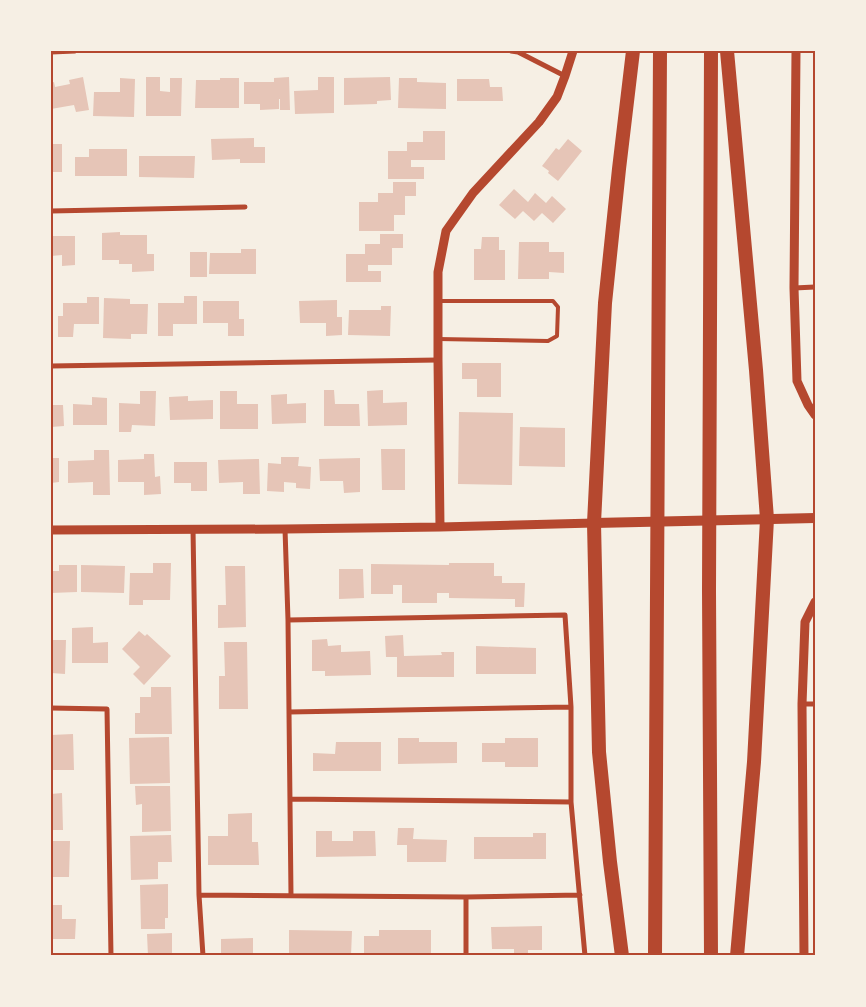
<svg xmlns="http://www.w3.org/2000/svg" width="866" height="1007" font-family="'Asap Condensed',sans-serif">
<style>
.building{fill:#e6c5b7}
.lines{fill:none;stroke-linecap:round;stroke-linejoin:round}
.service{stroke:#b5482f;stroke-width:4}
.minor{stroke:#b5482f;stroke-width:5}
.tertiary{stroke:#b5482f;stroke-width:9}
.secondary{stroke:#b5482f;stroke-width:10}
.motorway{stroke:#b5482f;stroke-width:14}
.neatline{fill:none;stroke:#b5482f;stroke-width:2}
</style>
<rect width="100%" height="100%" fill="#f6efe4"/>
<path class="building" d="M83 77 89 110 76 112 74 105 51 109V83L54 82 55 87 70 84 69 80Z
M146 77H160V91L170 92V78H182L181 116H146Z
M289 77 290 110H280V99H279V109L260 110V104H244V82H274V78Z
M318 77H334V113L295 114 294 91 318 90Z
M390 77 391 100 377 101V104L344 105V78Z
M120 78 135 79 134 117 93 116 94 92H120Z
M220 78H239V108H195L196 80H220Z
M399 78H417V82L446 83V109L398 108Z
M457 79H489L490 87H502L503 101H457Z
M423 131H445V160H411V167H424V179H388V151H407V142H423Z
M254 138V147H265V163H240V159L212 160 211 139Z
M568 139 582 151 558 181 548 173 549 171 542 166 556 148 559 150Z
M51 144H62V172H51Z
M89 149H127V176H75V157H89Z
M139 156H195L194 178 139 177Z
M393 182H416V196H405V215H394V231H359V202H378V193H393Z
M514 189 528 202 535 193 546 203 552 196 566 209 553 223 542 213 534 221 523 211 515 219 499 205Z
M120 232V235H147V254H154V271L132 272V264H119V260H102V233Z
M380 234H403V248H392V265H368V271H381V282H346V254H365V244H380Z
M51 236H75V265L62 266V255L51 256Z
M482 237H499V250H505V280H474V249H481Z
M519 242H549V252H564V273L549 272V279H518Z
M241 249H256V274H209L210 253H241Z
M190 252H207V277H190Z
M184 296H197V324H173V336H158V303H184Z
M87 297H99V324H74L73 337H58V316H63V303H87Z
M104 298 130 299V304H148L147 334H131V339L103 338Z
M337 300V317H342V335L326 336V323H300L299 301Z
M203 301H239V319H244V336H228V323H203Z
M381 306H391L390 336 348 335 349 310H381Z
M462 363H501V397H477V379H462Z
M324 390H334L335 404H359L360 426H324Z
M383 390V403L407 402V425L368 426 367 391Z
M140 391H156L155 426 132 425 131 432H119V403L140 404Z
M220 391H237V404H258V429H220Z
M287 394V404L306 403V423L272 424 271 395Z
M188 396V401L213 400V419L170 420 169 397Z
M92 397 107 398V425H73V404L92 405Z
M51 405H63L64 426 51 427Z
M459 412 513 413 512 485 458 484Z
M520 427 565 428V467L519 466Z
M381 449H405V490H382Z
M94 450H109L110 495H93V482L68 483V461L94 460Z
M144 454H154L155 477 160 476 161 494 144 495V482H118V460L144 459Z
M281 457H299L298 466 311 467 310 489 296 488V483L284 482V492L267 491 268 463 281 464Z
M51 458H59V482L51 483Z
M360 458V492L344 493 343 481H320L319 459Z
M259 459 260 494H243V482L219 483 218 460Z
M174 462H207V491H191V483H174Z
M153 563H171L170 600H143V605H129L130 573H153Z
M449 563H494V576H502V583H525L524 607H515V599L449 598V593H437V603H402V585H393V594H371V564L449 565Z
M59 565H77V592L51 593V571H59Z
M81 565 125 566 124 593 81 592Z
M225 566H245L246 627 218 628V605H226Z
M339 569H363L364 598 339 599Z
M93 627V643L108 642V663H72V628Z
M139 631 145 636 147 634 171 656 144 685 133 674 140 667 122 649Z
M403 635 404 656 442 655 441 652H454V677H397V657H386L385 636Z
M327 639 328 646 341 645V652L370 651 371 675 325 676V671H312V640Z
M51 640H66L65 674 51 673Z
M224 642H247L248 709H219V676H225Z
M476 646 536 648V674H476Z
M151 687H171L172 734H135V713H140V697H151Z
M73 734 74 770H51V735Z
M169 737 170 783 130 784 129 738Z
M398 738H419V742H457V763L398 764Z
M505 738H538V767H505V762H482V743H505Z
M336 742H381V771H313V753L335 754Z
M135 786H170L171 831 142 832V804L136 805Z
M62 793 63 830H51V794Z
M252 813V842H258L259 865H208V836H228V814Z
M398 828H414L413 839 447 840 446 862H407V845H397Z
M316 831H332V841H353V831H375L376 856 316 857Z
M533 833H546V859H474V837H533Z
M171 835 172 862H158V879L131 880 130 836Z
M51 841H70L69 877H51Z
M168 884V918H165V929H141L140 885Z
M51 905H62V919H76L75 939H51Z
M542 926V950H528V956H514V949H492L491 927Z
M289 930 352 931 351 956H289Z
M379 930H431V954H364V936H379Z
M172 933V956H148L147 934Z
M253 938V956H221V939Z"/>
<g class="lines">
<path class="service" d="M438 339 548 341 557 336 558 307 553 301H439"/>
<path class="minor" d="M511 51 518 52 565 76
M51 52 75 51
M51 211 245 207
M794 288 815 287
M51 366 438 360
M193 529 199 895 203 956
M285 529 288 620 291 895
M288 620 565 615 571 707V802L585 956
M802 704H815
M51 708 107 709 111 956
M289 712 571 707
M290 799 571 802
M199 895 466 897 580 895
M466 897V956"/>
<path class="tertiary" d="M796 51 794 288 797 381 808 405 815 415
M440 527 438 360V272L446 231 473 193 539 122 557 97 565 76 573 51
M51 530 285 529 440 527 594 523
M804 956 802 704 805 622 815 602"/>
<path class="secondary" d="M594 523 815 518"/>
<path class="motorway" d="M711 51 709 591 711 956
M727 51 756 370 767 519 754 762 737 956
M622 956 610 862 599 752 594 523 605 303 619 169 633 51
M655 956 660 51"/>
</g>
<rect width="866" height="1007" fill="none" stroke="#f6efe4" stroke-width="105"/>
<rect x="52" y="52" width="762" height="902" class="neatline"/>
</svg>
